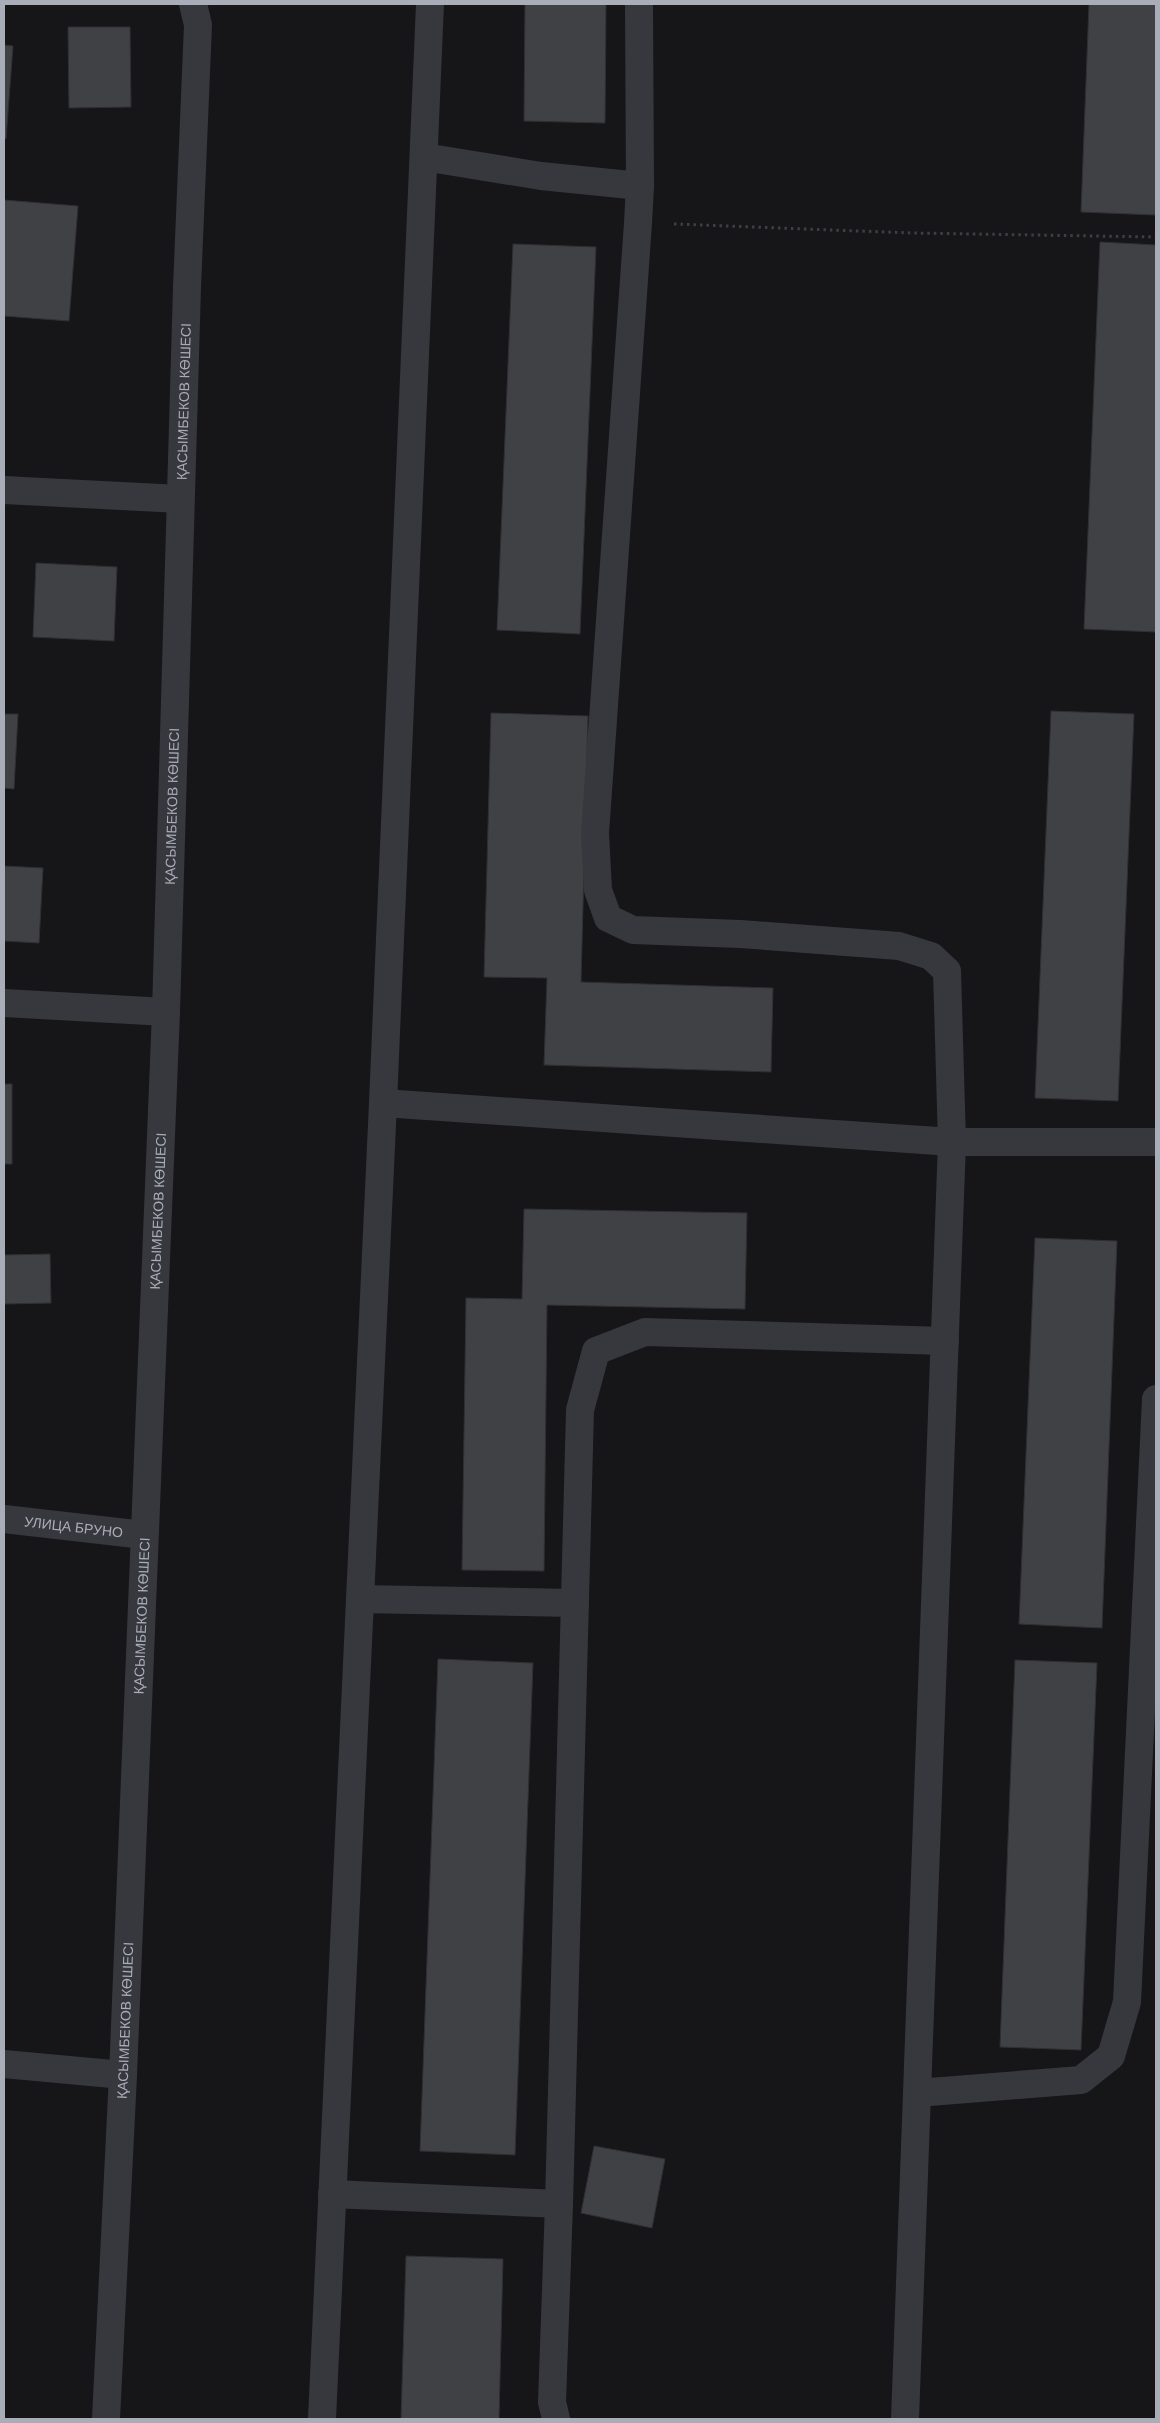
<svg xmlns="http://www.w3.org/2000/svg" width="1160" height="2423" font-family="'DM Sans',sans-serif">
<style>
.building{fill:#404145;stroke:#303034}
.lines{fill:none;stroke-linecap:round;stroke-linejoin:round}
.path{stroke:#3d3f44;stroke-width:3;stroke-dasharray:2.5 4;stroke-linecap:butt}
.minor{stroke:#37383d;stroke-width:28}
.labels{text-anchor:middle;stroke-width:5;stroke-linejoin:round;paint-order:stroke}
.street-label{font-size:14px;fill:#a8adb8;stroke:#111113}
</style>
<rect width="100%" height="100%" fill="#161618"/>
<path class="building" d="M525 4H606L605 123 524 121Z
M1089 4H1156V215L1081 212Z
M68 27H130L131 107 69 108Z
M4 45 13 46 6 139H4Z
M4 200 78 206 69 321 4 316Z
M1100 242 1156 245V632L1084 629Z
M513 244 596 247 580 634 497 630Z
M36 563 117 567 114 641 33 637Z
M1051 711 1134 714 1118 1101 1035 1098Z
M491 713 588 716 581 982 773 988 771 1072 544 1065 547 978 484 977Z
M4 714H18L14 789 4 788Z
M4 866 43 868 39 943 4 941Z
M4 1084H12V1164H4Z
M524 1209 747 1213 745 1309 547 1305 544 1571 462 1570 466 1298 522 1299Z
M1035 1238 1117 1241 1102 1628 1019 1624Z
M50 1254 51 1303 4 1304V1255Z
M438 1659 533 1663 515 2155 420 2151Z
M1015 1660 1097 1663 1081 2050 1000 2047Z
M594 2146 665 2159 652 2228 581 2213Z
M406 2256 503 2259 499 2419H401Z"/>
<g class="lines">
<path class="path" d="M674 224 912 233 1156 237"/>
<g class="minor">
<path d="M639 4 640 186 638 223 595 833 598 890 608 918 633 930 740 934 899 946 931 956 947 971 952 1142 905 2419"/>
<path d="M424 157 541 176 640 186"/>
<path d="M4 490 180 499"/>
<path d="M4 1003 166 1012"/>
<path d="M383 1103 952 1142H1156"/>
<path id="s1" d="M4 1519 144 1535"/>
<path d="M360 1599 575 1603"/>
<path d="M4 2064 123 2075"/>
<path d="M917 2093 1081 2080 1111 2056 1127 2002 1156 1399"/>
<path d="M332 2194 559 2204"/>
<path id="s2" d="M106 2419 123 2075 166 1012 187 287 198 25 193 4"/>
<path d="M322 2419 383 1103 430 4"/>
<path d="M556 2419 552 2402 559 2204 580 1410 596 1351 645 1332 945 1341"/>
</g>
</g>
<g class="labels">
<g class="street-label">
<text dy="5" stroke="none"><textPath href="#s2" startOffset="2019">ҚАСЫМБЕКОВ КӨШЕСІ</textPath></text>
<text dy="5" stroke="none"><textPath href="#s2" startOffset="1614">ҚАСЫМБЕКОВ КӨШЕСІ</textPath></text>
<text dy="5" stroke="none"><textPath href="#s2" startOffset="1209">ҚАСЫМБЕКОВ КӨШЕСІ</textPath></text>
<text dy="5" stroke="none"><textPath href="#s1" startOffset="70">УЛИЦА БРУНО</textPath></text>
<text dy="5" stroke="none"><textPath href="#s2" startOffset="804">ҚАСЫМБЕКОВ КӨШЕСІ</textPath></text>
<text dy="5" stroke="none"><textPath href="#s2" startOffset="399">ҚАСЫМБЕКОВ КӨШЕСІ</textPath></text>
</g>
</g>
<rect width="1160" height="2423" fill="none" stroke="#a8adb8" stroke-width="10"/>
</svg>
